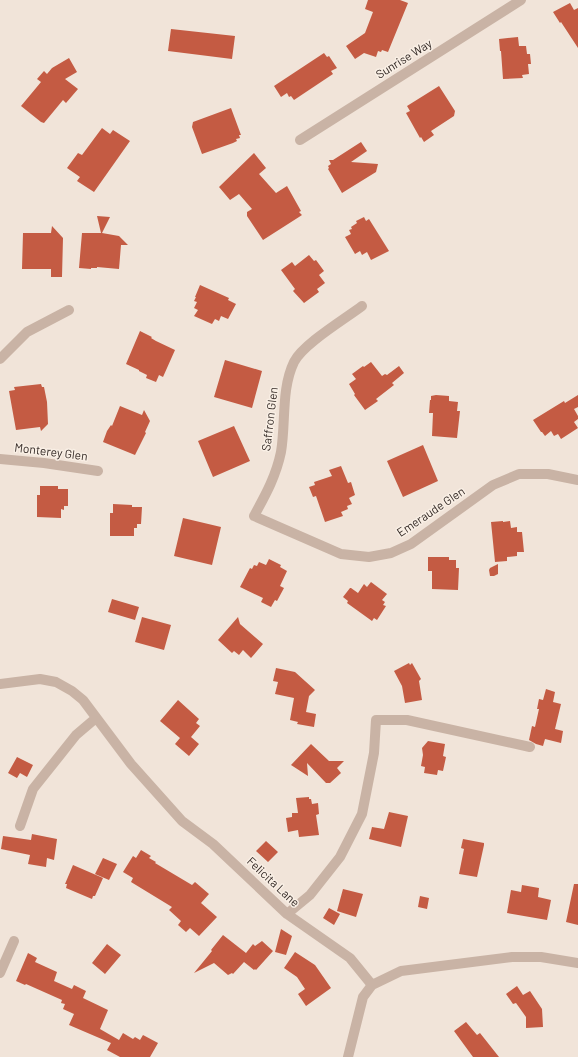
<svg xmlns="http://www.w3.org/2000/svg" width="578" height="1057" font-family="Barlow,sans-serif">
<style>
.building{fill:#c45b43}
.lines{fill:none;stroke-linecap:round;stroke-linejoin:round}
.minor{stroke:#c9b3a5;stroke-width:10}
.labels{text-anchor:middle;stroke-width:3;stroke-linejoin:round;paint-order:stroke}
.street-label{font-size:12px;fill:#342a26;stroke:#f9efe5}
</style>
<rect width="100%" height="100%" fill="#f1e4d9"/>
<path class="building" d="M368 0H400L408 3 388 52 382 50 381 52 378 51 376 57 364 53 355 59 346 46 365 33 373 12 365 9Z
M570 3 574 10 578 8V48L561 22 560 23 553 12Z
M171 29 235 36 232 59 168 51Z
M518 37 519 46H526L527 54H530L531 64H528L529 74 522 75 523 78 503 79 501 51H500L499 39Z
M324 53 327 57 329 56 337 68 331 71 333 74 294 100 291 96 289 97 287 93 281 97 274 86Z
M69 58 77 72 65 79 78 89 66 103 63 100 44 123 41 122 21 106 41 82 37 79 44 71 47 74 52 68Z
M439 86 455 111 454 116 431 131 434 135 424 142 421 137 420 138 406 113 410 111 407 106Z
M231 108 241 135H239L240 138 236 139 237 141 233 143 202 154 192 127 193 122Z
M102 128 110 134 113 130 130 141 94 192 77 181 80 177 67 168 78 153 82 155Z
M361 142 367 151 351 162 378 164 376 172 342 193 328 169 329 168 328 166 331 164 329 160H333Z
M254 153 266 168 259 174 276 193 287 186 301 211 299 212 302 215 299 217 263 240 247 216V212L252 209 239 194 230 200 219 187Z
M97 216 110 217 102 233 119 236 128 245H121L119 269 97 267V268H91V269L79 268 82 233H101Z
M364 217 366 221 369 219 389 251 371 260 367 252 362 255 360 251 355 254 345 237 351 234 349 230 352 229 351 227 357 223 356 221Z
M52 226 63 238 62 277H51V269H22L23 233H51Z
M309 255 314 261 316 260 324 271 319 275 325 283 317 289 319 292 304 303 293 291 295 289 281 270 292 262 295 266Z
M200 285 229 298 228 300 236 304 228 319 221 316 219 321 215 319 212 324 194 316 198 310 194 308 197 302 194 301 196 297H195Z
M140 331 152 337 151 338 156 341 175 350 163 377 159 375 156 382 146 378 147 375 139 371V370L126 364Z
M225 360 262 371 252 408 214 397Z
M371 362 382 376 385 374 387 375 399 366 404 373 392 383 394 385 376 399 378 401 365 410 354 395 355 394 349 384 356 379 352 374 363 366 364 367Z
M41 384 42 387H44L47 402 48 424 41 431 40 427 16 430 9 391 15 390 14 387Z
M436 395 449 396V401L458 402 457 411H460L457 438 432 436 433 413H429L430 400H431V396Z
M578 395V407L574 409 578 416V419L574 422 578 428 561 439 558 434 554 436 551 431 545 436 542 432H541L533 420 564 401 565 403Z
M120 406 142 415 144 410 150 421 145 432 146 433 135 455 103 442 107 431 111 425 112 426Z
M234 426 250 461 213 477 198 441Z
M423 445 438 481 403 497 387 461Z
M341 466 348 483 351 482 355 495 349 498 352 504 347 506 348 509 341 512 343 516 325 522 316 496 313 497 309 487 315 485 314 482 332 476 329 470Z
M40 486H58V489H68V506H64V510L61 509V518L37 517V495H40Z
M113 504 132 505V507H142L141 524H137V528H134V536H110V513H113Z
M183 518 221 527 212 565 174 556Z
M503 521V522L510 521 511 528 517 527V532H522L524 552H517V556L507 557V561L495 562 491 522Z
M428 557H449V560H456V568H459L458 590 432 589V571H428Z
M269 559 281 565 280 567 287 571 280 586 284 588 277 601 275 600 271 607 261 602 263 598 240 587 250 568 252 569 254 565 257 566 259 562 266 565Z
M498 564V574L494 576H490L489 570 490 568Z
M371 582 387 594 382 600 385 602 383 605 386 606 377 620 374 618 372 621 347 603 348 601 343 597 350 588H351L358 593 364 584 367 587Z
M112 599 139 607 135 620 108 612Z
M142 617 171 625 164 650 135 642Z
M238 617 240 624 263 644 251 658 243 650 239 655 234 651 232 653 218 640Z
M409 663 410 665 412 663 421 679 419 681 422 700 405 703 402 686 394 671Z
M276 668 295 672 315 690 309 696 306 712 316 714 314 727 297 724 298 722 290 720 294 698 275 694 278 682 273 681Z
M546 689 555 692 553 702 561 704 555 729 563 731 561 743 545 739 543 746 536 744 529 740 532 726 535 727 539 709H537L539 699 543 700Z
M178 700 199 719 196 723 200 726 191 737 199 744 189 756 175 744 180 738 160 721Z
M428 741 445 744 443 756 446 757 443 771 438 770 437 775 424 773 425 767 421 766 423 755 422 748Z
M311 744 329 761H344L337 768 341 773 330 783H326L307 763 308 776 291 765Z
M17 757 33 765 27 777 20 773 17 778 8 773Z
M309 797V799H311L312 804 318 803 319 814 316 815 319 835 299 837 298 830 288 832 286 818 292 817V813H298L296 798Z
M389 812 408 816 401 847 369 839 372 827 384 829Z
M32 834 57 839 54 860 47 858 46 867 28 864 30 855 1 849 3 836 31 840Z
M463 839 484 843V845L477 877 459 874 464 849 461 848Z
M266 841 278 852 268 862 256 851Z
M141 850 151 856 149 858 156 862 155 863 192 885 195 882 209 894 201 903 217 917 199 936 190 928 186 932 178 925 181 921 169 910 172 907 131 882 133 878 123 872 133 856 136 858Z
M103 858 117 864 109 880 95 874Z
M73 865 103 878 95 896H93L92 899 66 888 67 884H65Z
M574 884H578V925L566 922Z
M522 885 539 888 538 897 551 900 547 920 507 913 511 890 521 892Z
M343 889 363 894 356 917 337 911Z
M420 896 429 898 427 909 418 907Z
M329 908 340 914 334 925 323 918Z
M281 929 292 936 286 955 275 952Z
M223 935 246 953 253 944 255 946 262 941 273 951 256 970 255 969 254 970 244 962 233 974 232 973 228 975 214 963 194 973 212 951 211 950Z
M107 944 121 955 105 974 92 963Z
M295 952 315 965 331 988 306 1006 298 994 305 989 297 977 284 968Z
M28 953 37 958 35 962 57 972 54 981 72 989 74 985 86 991 83 998 108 1010 100 1029 119 1040 123 1033 133 1039 135 1037 140 1040 143 1035 158 1043 150 1057H120L107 1050 111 1043 69 1025 74 1014 63 1009 65 1004 61 1003 62 1000 26 984 25 985 16 981Z
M517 986 523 995 530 991 542 1009 543 1027 526 1028V1017L516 1003 513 1004 506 994Z
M466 1022 477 1035 480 1033 499 1057H473L454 1031Z"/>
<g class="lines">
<path class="minor" d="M300 140 521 0
M362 306C345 319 303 344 294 362 281 389 286 422 281 452 276 476 266 494 254 516L341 554 369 557 391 553 411 544 493 485 519 474H548L578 480
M0 359 27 332 69 310
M0 459 44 463 98 471
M0 684 40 679 56 682 72 691 83 700 131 764 182 821 213 844 287 914 350 958 372 985
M20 826 33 789 76 735 96 718
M287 914 310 895 340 857 362 814 374 753 376 720H407L530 747
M0 973 14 941
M348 1057 363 997 372 985 401 971 512 957H541L578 963"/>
</g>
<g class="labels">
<g class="street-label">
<text transform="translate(404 59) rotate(-32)" y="4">Sunrise Way</text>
<text transform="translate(270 419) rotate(-83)" y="4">Saffron Glen</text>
<text transform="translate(51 452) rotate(7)" y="4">Monterey Glen</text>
<text transform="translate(431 512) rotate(-34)" y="4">Emeraude Glen</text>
<text transform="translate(273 882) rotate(43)" y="4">Felicita Lane</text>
</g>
</g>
</svg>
